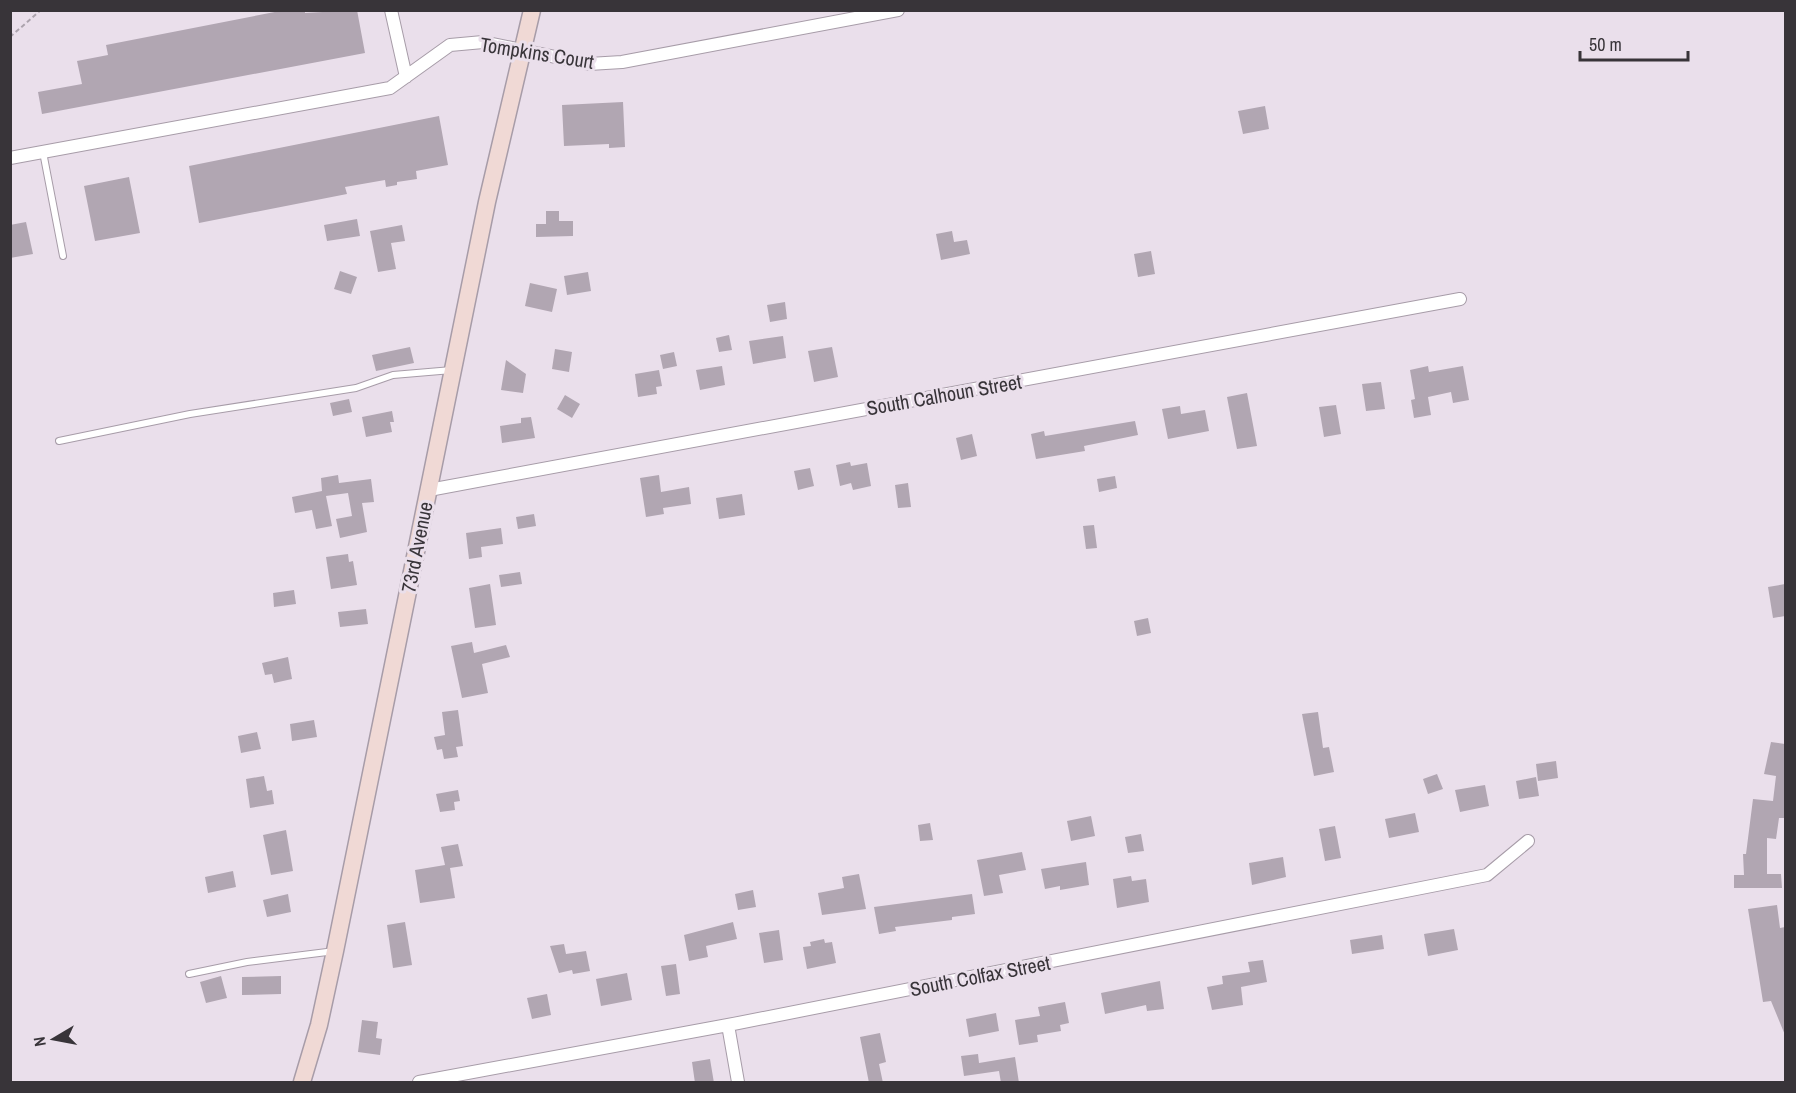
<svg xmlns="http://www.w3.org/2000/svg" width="1796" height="1093" font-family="'Archivo Narrow',sans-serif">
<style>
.building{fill:#b1a6b2}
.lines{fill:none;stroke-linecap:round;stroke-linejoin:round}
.lane-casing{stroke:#a79ca8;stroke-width:8}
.street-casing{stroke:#a79ca8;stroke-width:14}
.secondary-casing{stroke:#a79ca8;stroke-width:19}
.path{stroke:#aca3ad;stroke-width:2;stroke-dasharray:4.5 3;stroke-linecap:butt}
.lane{stroke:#fff;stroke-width:6}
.street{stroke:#fff;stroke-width:12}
.secondary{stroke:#f0d9d5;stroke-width:16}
.labels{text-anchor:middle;stroke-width:6;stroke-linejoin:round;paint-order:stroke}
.street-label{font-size:20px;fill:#383439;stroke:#eadfeb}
</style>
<rect width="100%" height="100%" fill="#eadfeb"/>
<path class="building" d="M285 10H305V13L357 10 365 53 42 114 38 92 82 84 77 61 108 55 106 45Z
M623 102 625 147 609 148V144L564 146 562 105Z
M1265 106 1269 129 1243 134 1238 111Z
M439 116 448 165 416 171 417 179 397 182V185L386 187 385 180 345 187 347 194 199 223 189 166Z
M129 177 140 233 95 241 84 186Z
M546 211H559V221H573V236L536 237V224H546Z
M357 219 360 236 327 241 324 225Z
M26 222 33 254 10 258V225Z
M402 225 405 241 391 243 396 269 378 272 370 231Z
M952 231 954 242 967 240 970 254 941 260 936 234Z
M1151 251 1155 274 1138 277 1134 254Z
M340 271 357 277 351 294 334 289Z
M588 272 591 291 567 295 564 276Z
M530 283 557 289 552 312 525 306Z
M785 302 787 319 770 322 767 305Z
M729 335 732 350 719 352 716 338Z
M783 336 786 358 753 364 749 341Z
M410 347 414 363 376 371 372 355Z
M832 347 838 377 814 382 808 351Z
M555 349 572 352 569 372 552 369Z
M674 352 677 366 663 369 660 355Z
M506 360 526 374 523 393 501 390Z
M722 366 725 385 700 390 696 370Z
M1428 366 1429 372 1463 366 1469 400 1453 403 1451 392 1428 397 1431 415 1414 418 1411 400 1415 399 1410 370Z
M659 370 662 386 656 387 657 394 638 397 635 374Z
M1381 382 1385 409 1366 411 1362 384Z
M1247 393 1257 446 1237 449 1227 397Z
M565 395 580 404 572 418 557 409Z
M349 399 352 412 333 416 330 403Z
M1336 405 1341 434 1324 437 1319 407Z
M1180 406 1181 414 1205 410 1209 431 1168 439 1162 409Z
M392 411 394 422H390L392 432 366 437 362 417Z
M531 417 535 438 502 443 500 426 521 423V418Z
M1135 421 1138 435 1084 446 1085 451 1036 459 1031 434 1044 431 1045 436Z
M972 434 977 456 961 460 956 438Z
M850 462 851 466 867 463 871 486 853 490 851 483 840 486 836 465Z
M810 468 814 486 798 490 794 471Z
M338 475 339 483 371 479 374 502 362 503 367 532 340 538 336 519 352 516 348 493 326 496 332 526 316 529 312 510 295 513 292 497 322 491 321 478Z
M659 475 661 492 689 487 691 504 663 508 664 514 646 517 640 478Z
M1115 476 1117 488 1099 492 1097 479Z
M908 483 911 507 898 508 895 485Z
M742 494 745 515 719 519 716 498Z
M534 514 536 526 518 529 516 517Z
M1094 525 1097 548 1086 549 1083 526Z
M501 528 503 544 481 547 482 557 469 559 466 533Z
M348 554 349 562 353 561 357 585 331 589 326 557Z
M520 572 522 584 501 587 499 575Z
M490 584 496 625 475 628 469 588Z
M1785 584V616L1773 618 1768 587Z
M294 590 296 604 274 607 273 593Z
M366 609 368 624 340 627 338 612Z
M1148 618 1151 633 1137 636 1134 621Z
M472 642 474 653 506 645 510 657 482 664 488 693 462 698 451 646Z
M288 657 292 679 274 683 272 674 265 675 262 663Z
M458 710 463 746 456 747 458 757 444 759 442 749 437 750 434 737 445 735 442 712Z
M1318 712 1323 748 1329 747 1334 772 1314 776 1302 714Z
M314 720 317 737 292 741 290 724Z
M257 732 261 749 241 753 238 736Z
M1771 742 1785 744V818H1779L1776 839 1767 838V874H1781L1782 888H1734V875H1744L1743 854H1746L1753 799 1773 801 1776 776 1764 774Z
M1556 761 1558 778 1538 781 1536 764Z
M1437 774 1443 789 1428 794 1423 779Z
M264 776 267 791 272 790 274 804 250 808 246 779Z
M1536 777 1539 796 1519 799 1516 781Z
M1485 785 1489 806 1460 812 1455 790Z
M458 790 460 801 454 802 455 810 440 812 436 794Z
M1415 813 1419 832 1389 838 1385 819Z
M1091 816 1095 836 1071 841 1067 821Z
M930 823 933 840 920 841 918 825Z
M1335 826 1341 858 1325 861 1319 829Z
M286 830 293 871 271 875 263 835Z
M1141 834 1144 851 1128 853 1125 837Z
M458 844 463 866 450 868 455 898 420 903 415 870 445 865 441 847Z
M1022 852 1026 870 999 875 1003 893 984 896 977 860Z
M1283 857 1286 877 1252 885 1249 863Z
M1086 862 1089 885 1060 890V886L1045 889 1041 869Z
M233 871 236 887 208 893 205 877Z
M859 874 866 909 822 915 818 893 844 888 842 877Z
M1131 876 1132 881 1146 879 1149 902 1117 908 1113 879Z
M753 890 756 907 738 910 735 894Z
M288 894 291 912 267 917 263 900Z
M972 894 975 914 952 917V920L895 927 896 931 879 934 874 907Z
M1777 905 1780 928 1785 927V1035L1771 1001 1763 1002 1748 909Z
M405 922 412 965 393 968 387 925Z
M733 922 737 939 706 946 708 957 689 961 684 935Z
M1454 929 1458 950 1428 956 1424 934Z
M779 930 783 960 764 963 759 933Z
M1382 935 1384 949 1352 954 1350 940Z
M824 939 825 943 832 942 836 963 807 969 803 947 811 946 810 942Z
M564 944 566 954 586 951 590 971 573 974 572 970 559 973 550 946Z
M1263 960 1267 982 1241 987 1243 1005 1212 1010 1207 987 1223 984 1222 976 1250 972 1248 962Z
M676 964 680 994 666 996 661 966Z
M627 973 632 1000 601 1006 596 979Z
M221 976 227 998 206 1003 200 982Z
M281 976V994L242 995V977Z
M1160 981 1164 1009 1147 1011 1146 1005 1105 1014 1101 993Z
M547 994 551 1015 532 1019 527 998Z
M1065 1002 1069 1023 1060 1025 1061 1031 1037 1035 1038 1042 1019 1045 1015 1020 1040 1016 1038 1007Z
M996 1013 999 1031 969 1037 966 1019Z
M362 1020 378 1022 376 1038 382 1039 380 1055 358 1052Z
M880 1033 886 1062 879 1064 883 1083H869L860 1037Z
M978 1054 979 1063 1015 1057 1019 1083H1001L999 1071 964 1076 961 1056Z
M710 1059 714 1083H695L692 1062Z"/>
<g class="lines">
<g class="lane-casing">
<path id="lane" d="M43 152 63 256
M59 441 190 414 356 388 393 375 452 370
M189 974 247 962 335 951"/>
</g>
<g class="street-casing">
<path id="street" d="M391 10 406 77
M10 158 390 88 450 45 483 42 589 64 622 62 898 10
M429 490 1460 299
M728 1025 738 1082
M419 1082 728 1025 1487 875 1528 841"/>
</g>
<g class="secondary-casing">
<path id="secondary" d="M302 1082 319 1025 335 951 487 202 532 10"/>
</g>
<path class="path" d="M10 37 41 10"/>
<use href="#lane" class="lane"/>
<use href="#street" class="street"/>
<use href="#secondary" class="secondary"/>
</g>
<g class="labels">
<g class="street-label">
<text transform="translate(537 53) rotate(9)" y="7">Tompkins Court</text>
<text transform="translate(944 395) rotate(-10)" y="7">South Calhoun Street</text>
<text transform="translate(417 547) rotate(-79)" y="7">73rd Avenue</text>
<text transform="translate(980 976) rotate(-11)" y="7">South Colfax Street</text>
</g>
</g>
<rect width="1796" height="1093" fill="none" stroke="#383439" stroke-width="24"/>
<g transform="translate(54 1039) rotate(260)" stroke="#eadfeb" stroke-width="4.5" paint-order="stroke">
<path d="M0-4.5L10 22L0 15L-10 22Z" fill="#383439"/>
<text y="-9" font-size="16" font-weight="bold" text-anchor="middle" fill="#383439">N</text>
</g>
<path d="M1580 51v9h108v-9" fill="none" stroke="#383439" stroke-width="3"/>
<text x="1589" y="51" font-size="18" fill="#383439" stroke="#eadfeb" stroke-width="4.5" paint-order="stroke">50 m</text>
</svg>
